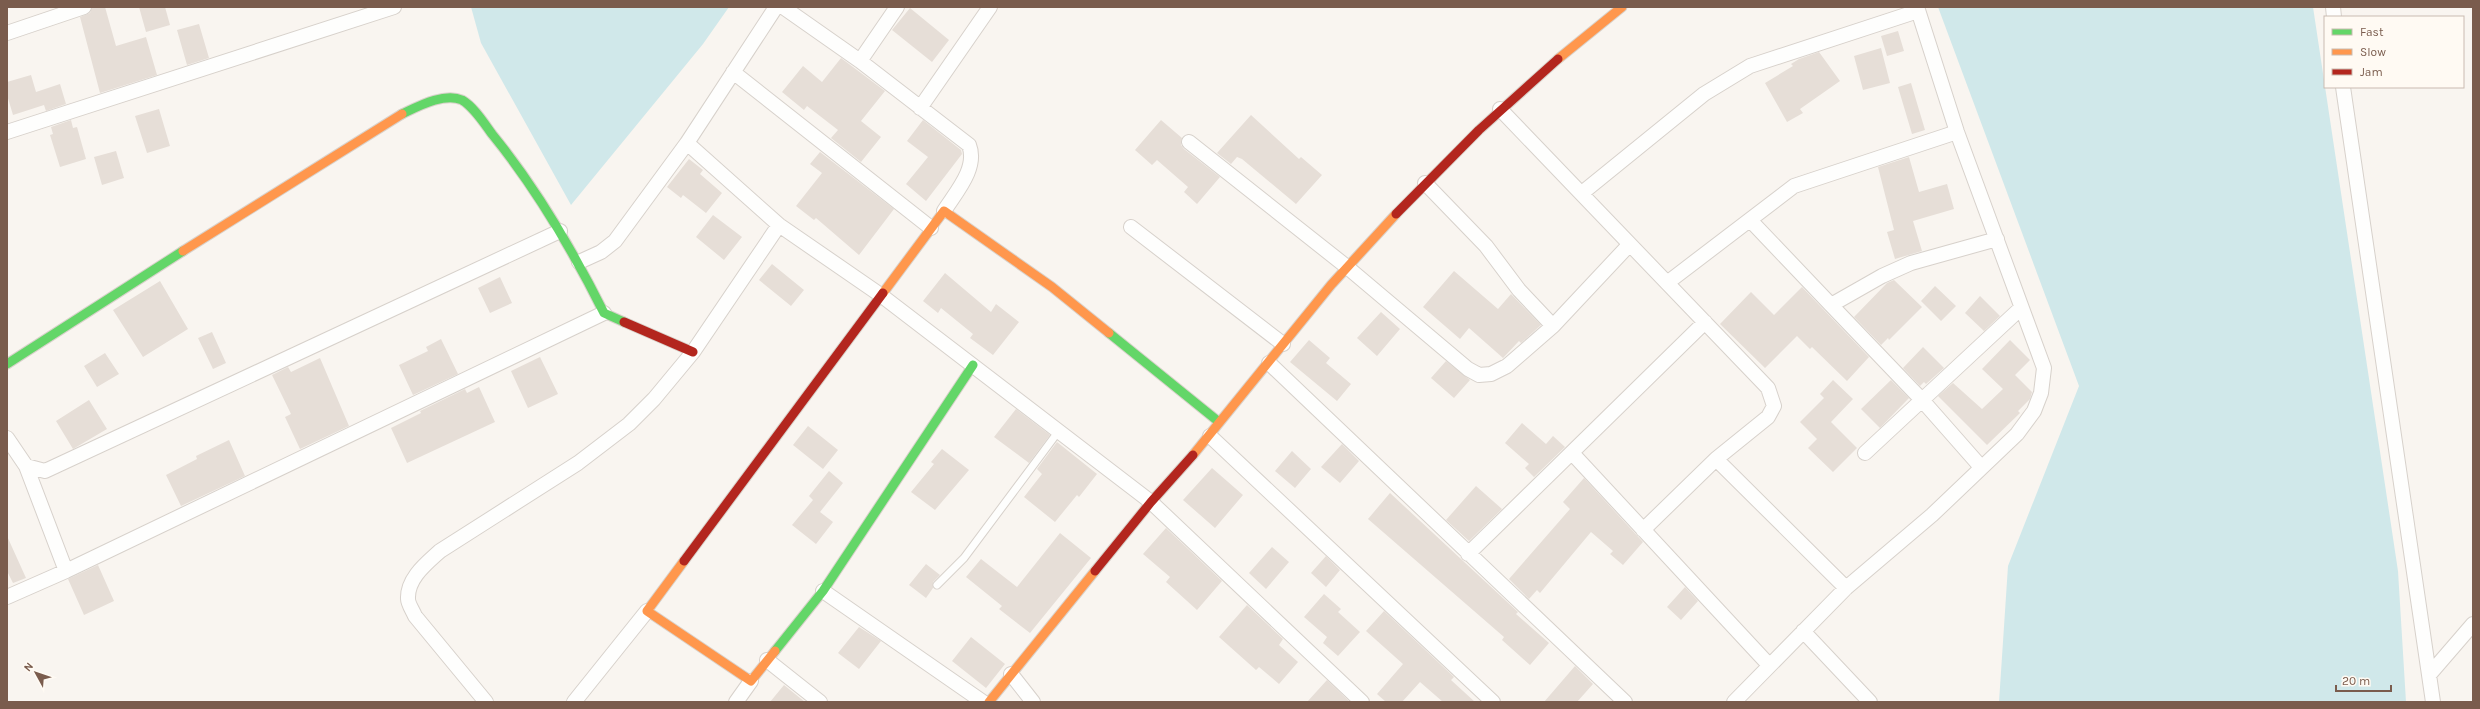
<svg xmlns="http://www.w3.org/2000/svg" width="2480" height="709" font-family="Karla,sans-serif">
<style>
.water{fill:#d0e8ea}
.building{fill:#e6ded7}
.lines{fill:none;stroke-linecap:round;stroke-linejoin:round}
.lane-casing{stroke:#d7d1cb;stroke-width:9}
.street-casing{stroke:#d7d1cb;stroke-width:16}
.fast-casing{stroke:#d9d2cb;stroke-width:11}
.slow-casing{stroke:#d9d2cb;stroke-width:11}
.jam-casing{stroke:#d9d2cb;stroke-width:11}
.lane{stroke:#fefefd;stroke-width:7}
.street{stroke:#fefefd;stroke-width:14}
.fast{stroke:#63d668;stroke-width:9}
.slow{stroke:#ff974d;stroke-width:9}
.jam{stroke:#b3261e;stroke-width:9}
</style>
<rect width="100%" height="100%" fill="#f9f5f0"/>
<path class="water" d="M471 7H729L703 44 571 205 481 43Z
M1938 7H2313L2398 571 2406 702H1999L2008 566 2079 386Z"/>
<path class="building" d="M92 7H105L116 46 146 37 157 75 100 93 80 17 90 13Z
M139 7H165L170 25 146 32Z
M910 8 949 40 932 62 892 30Z
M199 24 209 58 187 65 177 30Z
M1898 31 1904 51 1887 56 1881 36Z
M1881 48 1890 83 1863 90 1854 56Z
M1819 52 1840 81 1800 109 1803 113 1787 122 1765 83 1793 66 1791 64 1799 59Z
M841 58 885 91 861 121 881 137 861 162 831 138 838 130 807 106 804 110 782 92 803 66 822 82Z
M31 75 36 92 60 84 66 104 46 111 44 105 13 115 7 95V82Z
M1911 83 1925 130 1912 134 1898 87Z
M159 109 170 146 147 153 135 116Z
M1251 115 1299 159 1301 157 1322 175 1296 204 1242 159 1237 157 1231 164 1217 153Z
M71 120 73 128 77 127 86 159 60 167 50 135 53 134 51 127Z
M923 120 961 150 962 154 926 201 906 184 928 157 907 141Z
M1161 120 1182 138 1181 145 1184 149 1220 177 1197 204 1184 192 1188 187 1157 160 1152 165 1135 150Z
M116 151 124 178 102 185 94 157Z
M820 152 894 209 859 255 816 218 814 220 796 206 822 173 810 164Z
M1909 157 1919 192 1947 184 1954 209 1913 221 1922 251 1895 259 1887 232 1894 230 1878 167Z
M689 159 703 170 700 174 722 193 706 213 683 195 681 198 667 187Z
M713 215 742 237 724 260 696 237Z
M772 264 804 290 791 306 759 280Z
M1454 271 1498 309 1511 294 1541 325 1521 343 1519 341 1503 358 1469 328 1460 339 1423 307Z
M945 273 991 312 996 304 1019 322 993 355 970 338 973 334 941 308 938 313 923 301Z
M500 277 512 303 490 313 478 288Z
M1894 280 1922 307 1889 340 1888 338 1881 345 1854 317 1887 283Z
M160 281 188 329 143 357 113 310Z
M1935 286 1956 306 1941 321 1921 301Z
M1802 287 1869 357 1847 381 1812 347 1810 349 1797 336 1765 368 1720 324 1751 292 1774 315Z
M1980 296 2000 316 1984 331 1965 313Z
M1381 312 1400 329 1377 356 1357 338Z
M212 332 226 363 213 369 198 338Z
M441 339 458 374 413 395 399 365 428 351 426 347Z
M1309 340 1330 358 1326 363 1351 384 1337 401 1290 362Z
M2010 340 2030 360 2015 375 2032 392 2030 399 2018 411 2020 413 1987 445 1938 396 1953 383 1982 409 2003 389 1982 369Z
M1923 347 1944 368 1926 384 1924 382 1920 386 1903 368Z
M105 353 119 374 97 387 84 366Z
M540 357 558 394 528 408 511 371Z
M320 358 349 426 300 449 285 417 291 414 272 375 288 367 291 372Z
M1446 361 1470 380 1454 398 1431 378Z
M1833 380 1853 399 1831 422 1857 448 1833 472 1808 448 1817 439 1800 422 1824 398 1820 394Z
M1891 380 1909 398 1880 428 1861 409Z
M479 387 495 422 407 463 391 428 421 413 420 411 465 389 467 393Z
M89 400 107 429 73 449 56 421Z
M1016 409 1050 435 1029 463 994 437Z
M1522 423 1546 444 1553 436 1565 447 1534 477 1525 468 1529 464 1505 443Z
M808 426 838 450 823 469 793 445Z
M229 440 245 476 181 506 166 475 197 459 196 456Z
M1057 442 1097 474 1079 497 1077 495 1055 522 1024 497 1042 474 1037 469Z
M1342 444 1359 461 1340 483 1321 467Z
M942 449 969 470 935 510 911 492 934 464 931 462Z
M1292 451 1311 469 1295 488 1275 471Z
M1212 468 1243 495 1215 528 1183 500Z
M829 471 843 483 820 512 833 522 816 544 792 525 813 500 809 496Z
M1584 478 1643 542 1623 565 1610 554 1613 551 1591 532 1540 593 1537 590 1529 599 1509 579 1570 509 1563 502Z
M1476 486 1502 509 1469 541 1446 520Z
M1390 493 1518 612 1516 614 1549 643 1530 665 1502 640 1504 637 1368 519Z
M1166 528 1222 581 1197 610 1166 582 1170 577 1143 554Z
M1060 533 1091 558 1030 633 999 609 1002 606 966 577 981 559 1017 587Z
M7 536 26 578 13 583 7 571Z
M1272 547 1289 562 1266 589 1249 573Z
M1326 556 1340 570 1326 587 1311 573Z
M926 564 940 575 933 582V588L926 598 909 585Z
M98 565 114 601 84 615 68 579Z
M1685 587 1698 601 1681 620 1667 607Z
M1324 594 1341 609 1338 612 1360 632 1338 656 1323 643 1327 637 1304 617Z
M1247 605 1283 639 1279 645 1298 662 1279 684 1259 667 1256 670 1219 637Z
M1384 611 1454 677 1451 680 1475 702H1443L1420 682 1402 702H1386L1377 694 1403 664 1366 631Z
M859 627 881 641 859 669 838 653Z
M971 637 1005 664 986 688 952 661Z
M1575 666 1593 684 1577 702H1544Z
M1327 680 1350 702H1307Z
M784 685 805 702H770Z"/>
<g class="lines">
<g class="lane-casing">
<path id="lane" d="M937 585 964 558 1058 432"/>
</g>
<g class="street-casing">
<path id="street" d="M776 7 687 143 779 225 882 296 1151 502 1362 702
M783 7 860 61 969 145C978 168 956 192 944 211
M2333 7 2334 17
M7 33 84 7
M860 61 897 7
M733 72 931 228
M2343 87 2433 702
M920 108 990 7
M1500 109 1768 388 1774 406 1768 417 1716 459 1846 588
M7 132 394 7
M1189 142 1347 267 1468 369 1479 375 1491 374 1507 366 1553 326 1629 245
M1425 183 1486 246 1519 290 1553 326
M1582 193 1704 94 1750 66 1918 11
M1750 220 1831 305 1882 276 1911 263 1997 239
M1131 227 1283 344
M579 262 601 252 615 241 687 143
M1667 283 1794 186 1957 132
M1831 305 1922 400 1981 467
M1269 363 1625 702
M1210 436 1493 702
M7 438 26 466 45 471 560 231
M1572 453 1769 665
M1865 453 2021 308
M26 466 66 571
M1643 530 1716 459
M1468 554 1705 322
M823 591 983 702
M7 597 66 571 604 313
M1803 631 1870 702
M767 660 820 702
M1011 674 1033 702
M2429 675 2473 624
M486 702 415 616C413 611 408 604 408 599 407 578 427 563 440 551L578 463 629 424 654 399 693 352 779 225
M574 702 647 611
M736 702 751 681
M1734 702 1846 588 1932 515 2017 434 2034 411 2041 393 2044 368 1957 132 1917 7"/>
</g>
<g class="fast-casing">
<path id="fast" d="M402 114C417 107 444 92 462 100 474 107 484 123 492 134 537 189 572 249 604 313L624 322
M1109 333 1219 422
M7 364 183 251
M775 651 823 591 973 365"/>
</g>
<g class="slow-casing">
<path id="slow" d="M1558 59 1622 7
M183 251 402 114
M883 293 944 211 1052 287 1109 333
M1193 455 1331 285 1396 214
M684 561 647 611 751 681 775 651
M989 702 1095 571"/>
</g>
<g class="jam-casing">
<path id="jam" d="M1396 214 1479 130 1558 59
M624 322 693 352
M684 561 883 293
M1095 571 1151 502 1193 455"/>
</g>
<use href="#lane" class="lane"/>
<use href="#street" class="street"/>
<use href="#fast" class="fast"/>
<use href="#slow" class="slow"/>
<use href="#jam" class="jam"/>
</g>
<rect width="2480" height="709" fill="none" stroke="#7a5c4d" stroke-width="16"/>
<rect x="2324" y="16" width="140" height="72" fill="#fffaf3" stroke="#cabbb1"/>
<rect x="2332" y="29" width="20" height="6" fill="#63d668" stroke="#cabbb1"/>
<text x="2360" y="36" font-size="12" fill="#7a5c4d">Fast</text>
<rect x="2332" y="49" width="20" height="6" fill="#ff974d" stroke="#cabbb1"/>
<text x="2360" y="56" font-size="12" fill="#7a5c4d">Slow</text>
<rect x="2332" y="69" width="20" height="6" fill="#b3261e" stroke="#cabbb1"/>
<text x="2360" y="76" font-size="12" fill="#7a5c4d">Jam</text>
<g transform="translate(36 673) rotate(310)" stroke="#fffaf3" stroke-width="3" paint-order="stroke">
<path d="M0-3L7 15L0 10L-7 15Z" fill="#7a5c4d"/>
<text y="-6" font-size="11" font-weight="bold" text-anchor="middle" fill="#7a5c4d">N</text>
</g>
<path d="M2336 685v6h55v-6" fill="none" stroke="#7a5c4d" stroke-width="2"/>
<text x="2342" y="685" font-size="12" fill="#7a5c4d" stroke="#fffaf3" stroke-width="3" paint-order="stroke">20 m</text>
</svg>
